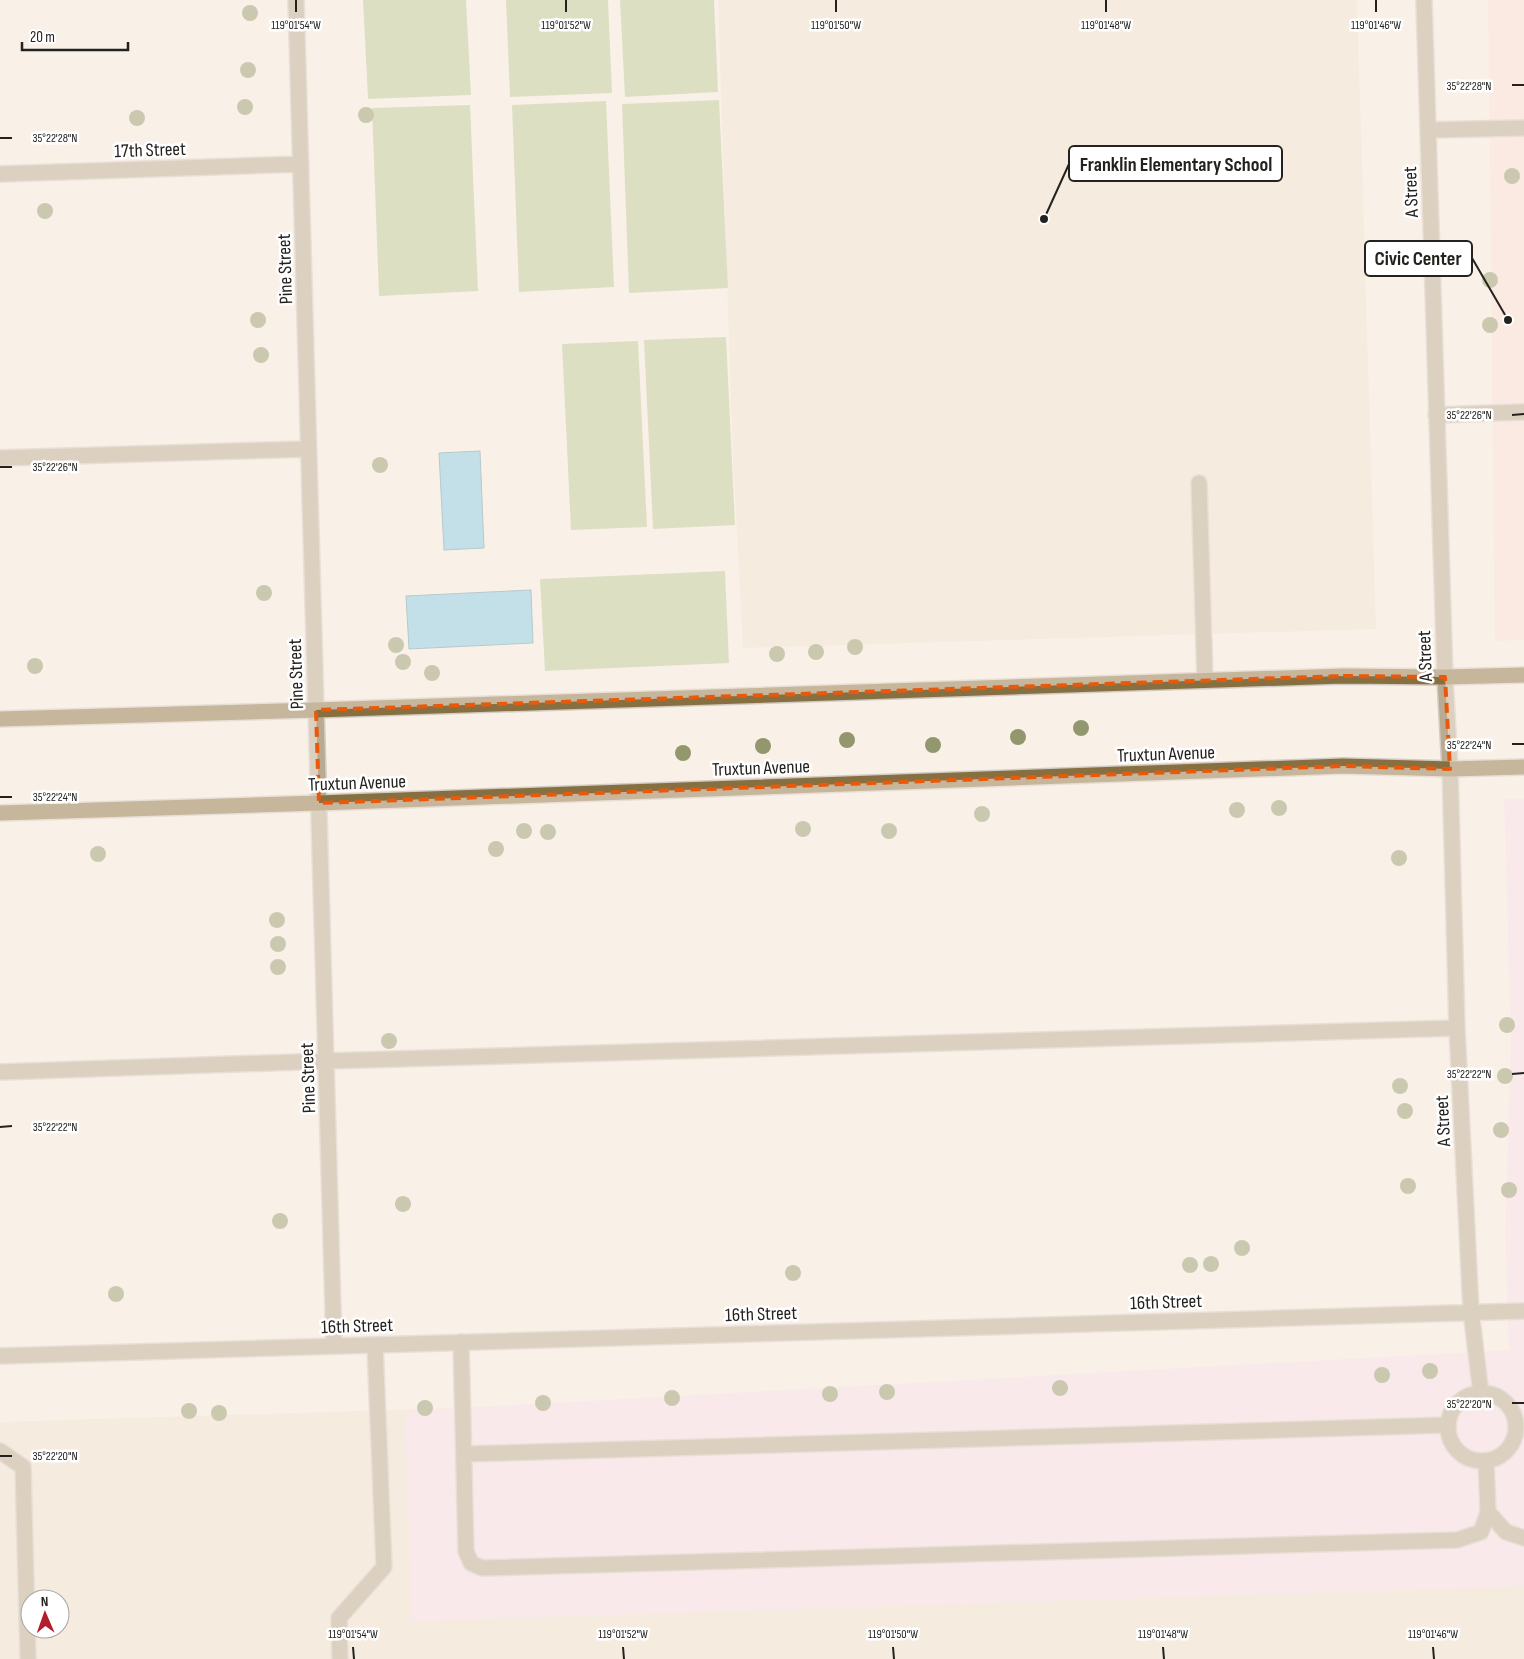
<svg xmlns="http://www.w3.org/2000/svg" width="1524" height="1659" font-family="'Sofia Sans Condensed',sans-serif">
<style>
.commercial{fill:#fce2dc}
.built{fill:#f1e4d5;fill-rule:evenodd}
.medical{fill:#f8e1ee}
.green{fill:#bbca98}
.water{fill:#82cce9;stroke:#6699ac}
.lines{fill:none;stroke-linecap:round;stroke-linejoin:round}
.minor-casing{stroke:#d3ccc4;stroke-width:18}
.major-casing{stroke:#d3ccc4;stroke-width:18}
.minor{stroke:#b8ab92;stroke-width:15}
.major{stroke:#866f40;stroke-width:15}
.tree{fill:#93976d}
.marked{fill:none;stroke:#e8590c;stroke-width:4;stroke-dasharray:10 6;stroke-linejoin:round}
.ticks{fill:none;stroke:#24221e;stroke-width:2}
.labels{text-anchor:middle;stroke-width:5;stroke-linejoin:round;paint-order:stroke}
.street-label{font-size:19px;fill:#24221e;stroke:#fff}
.ticks-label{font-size:12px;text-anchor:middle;fill:#24221e;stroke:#fff;stroke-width:5;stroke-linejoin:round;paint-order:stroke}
.leader{fill:none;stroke:#24221e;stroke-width:2}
.callout-dot{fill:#24221e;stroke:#fff;stroke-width:2}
.callout{fill:#fff;stroke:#24221e;stroke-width:2}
.callout-label{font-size:20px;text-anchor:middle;font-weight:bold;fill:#24221e}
</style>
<rect width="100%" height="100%" fill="#f9f1e8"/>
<path class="commercial" d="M1488 0H1524V640L1495 641Z"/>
<path class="built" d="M718 0H1357L1376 629 743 648 732 438Z
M1524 1375V1659H0V1422ZM30 1599H60V1629H30Z"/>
<path class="medical" d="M1504 799H1524V1586L412 1621 405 1411 1509 1350 1505 1233 1511 1038Z"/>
<path class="green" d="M363 0H466L471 95 368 99Z
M506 0H608L612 93 510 97Z
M620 0H714L718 92 625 97Z
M719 100 728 288 629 293 622 104Z
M606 101 614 287 519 292 512 105Z
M470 105 478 291 379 296 372 108Z
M726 337 735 525 653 529 644 340Z
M638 341 647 527 571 530 562 344Z
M725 571 729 663 545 671 540 579Z"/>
<path class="water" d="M480 451 484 548 444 550 439 453Z
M531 590 533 643 409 649 406 596Z"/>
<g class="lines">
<g class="minor-casing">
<path id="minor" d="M296 0 334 1346
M1424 0 1445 677 1450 769 1457 1028 1471 1311 1481 1394
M1428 130 1524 128
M0 174 301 164
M1436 415 1524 412
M0 458 309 449
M1199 483 1205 680
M0 1072 326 1061 1457 1028
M461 1342 466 1551 471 1563 482 1568 1457 1540 1481 1532 1488 1512 1486 1461
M0 1356 1524 1311
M1448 1427a34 34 0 1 1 68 0a34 34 0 1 1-68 0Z
M0 1451 23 1467 28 1659
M464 1454 1448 1425
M1488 1512 1506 1532 1524 1538
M340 1659 339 1618 384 1567 375 1345"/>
</g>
<g class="major-casing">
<path id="major" d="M0 719 316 710 1343 676 1445 677 1524 675
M0 813 319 803 1343 766 1450 769 1524 767"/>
</g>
<use href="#minor" class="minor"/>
<use href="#major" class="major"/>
</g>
<g class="tree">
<circle cx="250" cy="13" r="8"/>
<circle cx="248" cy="70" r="8"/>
<circle cx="245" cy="107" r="8"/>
<circle cx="366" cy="115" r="8"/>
<circle cx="137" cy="118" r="8"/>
<circle cx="1512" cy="176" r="8"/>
<circle cx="45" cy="211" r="8"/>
<circle cx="1490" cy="280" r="8"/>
<circle cx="258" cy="320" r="8"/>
<circle cx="1490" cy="325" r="8"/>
<circle cx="261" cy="355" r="8"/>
<circle cx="380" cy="465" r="8"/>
<circle cx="264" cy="593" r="8"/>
<circle cx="396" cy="645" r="8"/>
<circle cx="855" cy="647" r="8"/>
<circle cx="816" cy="652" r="8"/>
<circle cx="777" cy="654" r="8"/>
<circle cx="403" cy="662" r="8"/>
<circle cx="35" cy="666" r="8"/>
<circle cx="432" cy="673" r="8"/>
<circle cx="1081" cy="728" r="8"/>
<circle cx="1018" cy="737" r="8"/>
<circle cx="847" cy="740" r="8"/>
<circle cx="933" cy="745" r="8"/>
<circle cx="763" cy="746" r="8"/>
<circle cx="683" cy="753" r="8"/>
<circle cx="1279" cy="808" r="8"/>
<circle cx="1237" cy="810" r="8"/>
<circle cx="982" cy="814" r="8"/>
<circle cx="803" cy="829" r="8"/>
<circle cx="524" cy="831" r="8"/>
<circle cx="889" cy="831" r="8"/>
<circle cx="548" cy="832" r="8"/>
<circle cx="496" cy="849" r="8"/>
<circle cx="98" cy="854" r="8"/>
<circle cx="1399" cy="858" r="8"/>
<circle cx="277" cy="920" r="8"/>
<circle cx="278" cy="944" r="8"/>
<circle cx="278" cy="967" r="8"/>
<circle cx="1507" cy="1025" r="8"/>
<circle cx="389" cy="1041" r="8"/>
<circle cx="1505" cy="1076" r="8"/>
<circle cx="1400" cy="1086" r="8"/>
<circle cx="1405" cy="1111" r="8"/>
<circle cx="1501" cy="1130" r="8"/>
<circle cx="1408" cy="1186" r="8"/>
<circle cx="1509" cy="1190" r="8"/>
<circle cx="403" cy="1204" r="8"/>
<circle cx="280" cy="1221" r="8"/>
<circle cx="1242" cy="1248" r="8"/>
<circle cx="1211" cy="1264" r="8"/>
<circle cx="1190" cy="1265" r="8"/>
<circle cx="793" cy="1273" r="8"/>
<circle cx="116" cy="1294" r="8"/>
<circle cx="1430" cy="1371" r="8"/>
<circle cx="1382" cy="1375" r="8"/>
<circle cx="1060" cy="1388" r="8"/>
<circle cx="887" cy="1392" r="8"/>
<circle cx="830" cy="1394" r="8"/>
<circle cx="672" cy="1398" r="8"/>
<circle cx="543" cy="1403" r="8"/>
<circle cx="425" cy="1408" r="8"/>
<circle cx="189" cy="1411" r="8"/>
<circle cx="219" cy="1413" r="8"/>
</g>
<path d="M0 0H1524V1659H0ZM1343 676 1445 677 1450 769 1343 766 319 803 316 710Z" fill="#f9f1e8" fill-opacity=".55" fill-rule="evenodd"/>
<path class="marked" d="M1343 676 1445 677 1450 769 1343 766 319 803 316 710Z"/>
<path class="ticks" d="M296 0V12M566 0V12M836 0V12M1106 0V12M1376 0V12M1512 85H1524M0 138H12M1512 415 1524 414M0 467H12M1512 744H1524M0 797H12M1512 1074 1524 1073M0 1127 12 1126M1512 1403H1524M0 1456H12M353 1647 354 1659M623 1647 624 1659M893 1647 894 1659M1163 1647 1164 1659M1433 1647 1434 1659"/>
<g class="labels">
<g class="street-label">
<text transform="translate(150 149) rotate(-2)" y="7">17th Street</text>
<text transform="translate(1410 192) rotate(-92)" y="7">A Street</text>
<text transform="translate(284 269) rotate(-92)" y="7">Pine Street</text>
<text transform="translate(1424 656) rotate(-92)" y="7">A Street</text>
<text transform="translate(295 674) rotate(-92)" y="7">Pine Street</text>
<text transform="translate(1166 753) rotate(-2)" y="7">Truxtun Avenue</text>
<text transform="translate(761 767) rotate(-2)" y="7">Truxtun Avenue</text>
<text transform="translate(357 782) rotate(-2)" y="7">Truxtun Avenue</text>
<text transform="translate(307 1078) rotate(-92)" y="7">Pine Street</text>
<text transform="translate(1442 1121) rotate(-93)" y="7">A Street</text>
<text transform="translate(1166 1301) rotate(-2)" y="7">16th Street</text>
<text transform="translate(761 1313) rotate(-2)" y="7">16th Street</text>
<text transform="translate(357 1325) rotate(-2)" y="7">16th Street</text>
</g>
</g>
<g class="ticks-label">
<text x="296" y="29">119°01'54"W</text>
<text x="566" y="29">119°01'52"W</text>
<text x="836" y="29">119°01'50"W</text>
<text x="1106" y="29">119°01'48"W</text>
<text x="1376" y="29">119°01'46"W</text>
<text x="1469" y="90">35°22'28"N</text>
<text x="55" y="142">35°22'28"N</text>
<text x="1469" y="419">35°22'26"N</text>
<text x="55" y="471">35°22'26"N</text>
<text x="1469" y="749">35°22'24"N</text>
<text x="55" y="801">35°22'24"N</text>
<text x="1469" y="1078">35°22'22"N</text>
<text x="55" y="1131">35°22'22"N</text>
<text x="1469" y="1408">35°22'20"N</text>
<text x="55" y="1460">35°22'20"N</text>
<text x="353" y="1638">119°01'54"W</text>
<text x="623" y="1638">119°01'52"W</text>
<text x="893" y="1638">119°01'50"W</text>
<text x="1163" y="1638">119°01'48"W</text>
<text x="1433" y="1638">119°01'46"W</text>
</g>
<path class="leader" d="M1044 219L1069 164M1508 320L1472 258"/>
<g class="callout-dot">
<circle cx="1044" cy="219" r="5"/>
<circle cx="1508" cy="320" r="5"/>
</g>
<g class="callout">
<rect x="1069" y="146" width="213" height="35" rx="5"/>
<rect x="1365" y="241" width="107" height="35" rx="5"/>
</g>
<g class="callout-label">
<text x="1176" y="171">Franklin Elementary School</text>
<text x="1418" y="265">Civic Center</text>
</g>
<g transform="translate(45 1614) rotate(358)"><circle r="24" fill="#ffffff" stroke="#a7a7a5"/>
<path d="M0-4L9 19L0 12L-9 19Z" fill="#b11f2d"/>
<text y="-8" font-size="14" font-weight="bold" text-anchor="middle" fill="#24221e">N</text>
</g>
<path d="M22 42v8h106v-8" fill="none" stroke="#24221e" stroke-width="2.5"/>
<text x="30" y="42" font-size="15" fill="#24221e" stroke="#ffffff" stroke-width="4" paint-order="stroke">20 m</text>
</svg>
